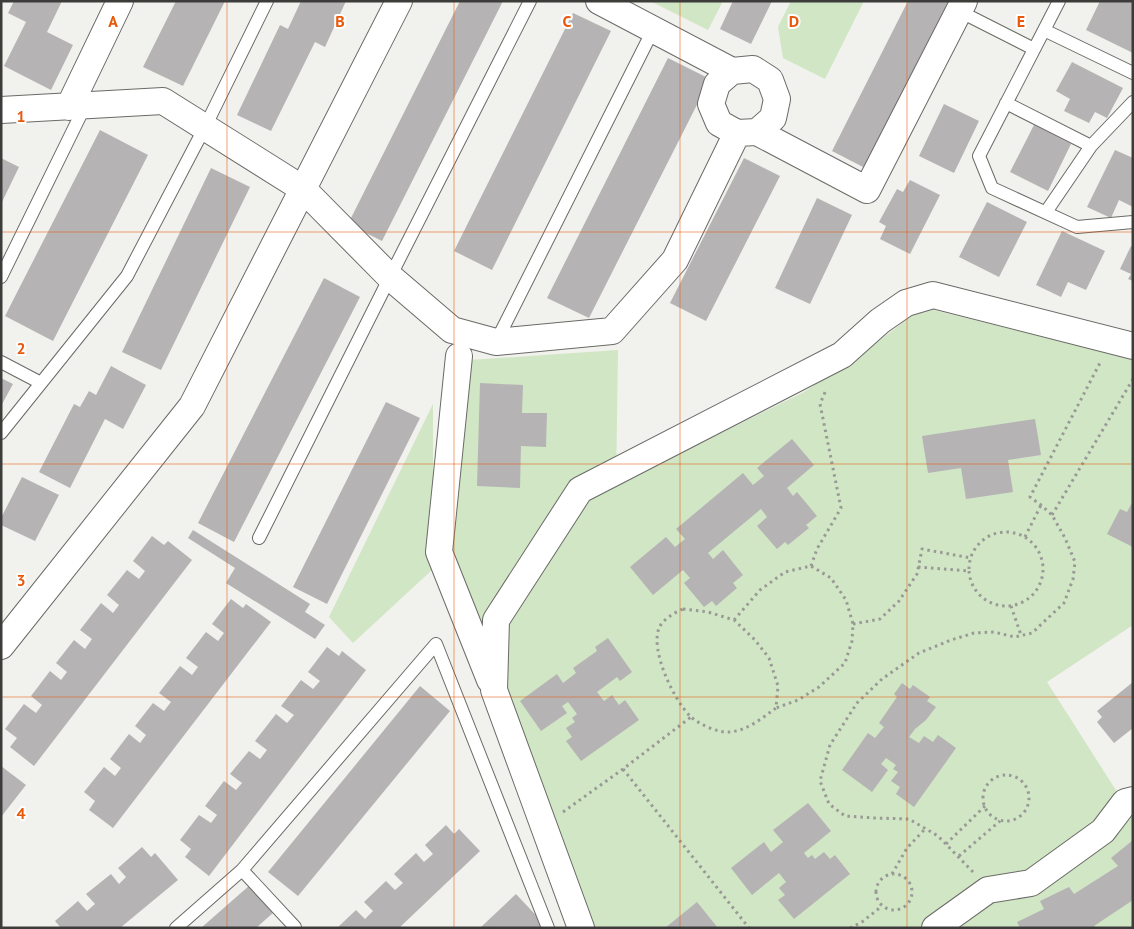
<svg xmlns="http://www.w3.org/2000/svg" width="1134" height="929" font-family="'PT Sans',sans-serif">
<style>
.green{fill:#d0e6c4}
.building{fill:#b6b3b5}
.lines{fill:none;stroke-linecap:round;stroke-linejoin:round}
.service-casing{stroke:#6a6a67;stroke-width:14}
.minor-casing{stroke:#6a6a67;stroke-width:28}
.path{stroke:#999996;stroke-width:3;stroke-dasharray:2.5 4;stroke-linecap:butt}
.service{stroke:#fff;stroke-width:12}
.minor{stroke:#fff;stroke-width:26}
.grid{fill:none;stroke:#e8590c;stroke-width:1;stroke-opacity:0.55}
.grid-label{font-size:16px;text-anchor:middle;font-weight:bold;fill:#e8590c;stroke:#fff;stroke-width:4;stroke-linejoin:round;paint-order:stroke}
</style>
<rect width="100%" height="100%" fill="#f1f1ed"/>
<path class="green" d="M650 1H723L708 30Z
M791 1H864L825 79 783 58 778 27Z
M933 310 1133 359V625L1047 682 1133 817V928H592L452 552 469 360 618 350 616 485 804 392 858 357 914 314Z
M433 404V569L353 643 329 617Z"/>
<path class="building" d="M14 1H62L47 32 73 45 51 90 4 66 26 22 8 13Z
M176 1H225L183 86 143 67Z
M301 1H346L325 47 315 42 271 131 237 115 280 25 288 29Z
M460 1H503L382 241 348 224Z
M733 1H772L751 44 720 29Z
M908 1H949L865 168 832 151Z
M1100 1H1133V53L1086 30Z
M573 13 611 31 492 270 454 251Z
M668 58 710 79 589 318 547 298Z
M1072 62 1123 88 1107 118 1095 112 1089 123 1064 111 1070 99 1056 91Z
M944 104 979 121 954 173 919 156Z
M1034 125 1071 144 1048 191 1010 172Z
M100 130 148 155 53 341 5 316Z
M1115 150 1133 158V207L1119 200 1111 218 1087 207Z
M1 158 19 167 1 204Z
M744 158 780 176 706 321 670 303Z
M211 168 250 187 161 370 122 352Z
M910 180 940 195 910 254 880 239 886 226 879 222 897 189 903 192Z
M817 198 852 215 810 304 775 288Z
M987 202 1027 222 999 277 959 257Z
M1062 231 1105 251 1086 290 1068 282 1061 297 1036 285Z
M1131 246 1133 247V281L1128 279 1131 274 1120 269Z
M324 278 360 297 234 542 198 523Z
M111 366 146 385 123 429 105 419 70 488 39 472 74 404 80 407 89 391 96 395Z
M1 378 13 384 1 406Z
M480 383 523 385 522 413H547L546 447 521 446 520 488 477 486Z
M386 402 420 418 327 604 293 587Z
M1035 419 1041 455 1008 460 1013 492 966 499 961 468 928 473 922 436Z
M792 439 814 465 787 488 793 496 797 492 817 516 806 525 809 528 788 545 785 542 777 549 757 526 767 517 761 509 708 553 713 559 723 550 743 575 733 583 737 588 716 606 712 601 704 607 684 583 690 578 683 570 653 595 630 567 666 537 675 547 685 539 676 529 743 473 753 485 764 476 757 468Z
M22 477 59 495 35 541 1 525V518Z
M1133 501V547L1107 534 1120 509 1127 512Z
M193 530 310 604 305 612 325 625 315 639 226 583 235 568 188 538Z
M152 536 164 545 168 541 192 560 34 766 10 747 17 738 5 729 24 704 36 713 42 705 31 696 50 671 61 680 67 672 56 663 74 640 85 649 92 639 80 630 101 603 113 613 119 605 107 595 127 570 139 579 145 571 133 561Z
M231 599 243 608 246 604 271 622 113 828 89 810 95 801 84 792 104 767 115 776 121 768 110 759 129 734 140 743 146 735 135 726 153 703 164 711 171 702 159 693 180 666 192 675 198 667 186 658 206 632 218 641 224 633 212 624Z
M608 638 632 672 620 681 617 677 597 692 604 701 612 695 619 705 625 700 639 720 581 761 566 741 572 737 566 728 575 722 572 718 577 714 568 702 562 706 567 713 541 731 520 701 557 674 563 683 576 673 573 668 597 651 595 647Z
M327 647 339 656 342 651 366 670 209 876 185 857 191 849 180 840 199 815 211 823 217 815 205 806 224 781 236 790 242 783 230 774 249 751 260 759 267 750 255 741 276 714 287 723 294 715 281 706 301 680 313 689 320 681 308 672Z
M1133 682V728L1114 743 1097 722 1102 717 1097 711Z
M902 683 910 689 913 685 930 697 927 701 936 707 926 720 915 729 909 737 919 743 924 736 933 742 938 735 956 748 914 807 896 794 900 787 891 781 898 772 893 769 896 765 886 758 881 764 888 770 872 792 842 770 868 733 875 738 884 727 879 723 897 697 894 694Z
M420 686 450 711 298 896 268 872Z
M1 766 26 785 1 817Z
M808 803 831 831 804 853 808 858 812 855 815 859 824 852 830 859 835 855 850 874 794 919 778 900 785 895 779 888 786 882 779 873 752 895 731 868 764 842 771 852 783 842 773 830Z
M446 825 454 834 459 829 480 851 399 928H337L356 910 365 919 373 911 364 902 386 881 395 890 403 883 394 874 416 853 424 862 433 854 425 845Z
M1133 840V900L1094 926 1096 928H1020L1017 922 1044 909 1040 901 1069 887 1074 894 1118 866 1111 858Z
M142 847 151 857 155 853 178 880 120 928H61L55 921 78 901 87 911 95 904 86 894 111 874 119 884 126 877 118 868Z
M250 885 274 912 256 928H201Z
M516 894 545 925 542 928H480Z
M697 902 718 928H665Z"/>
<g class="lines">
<g class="service-casing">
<path id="service" d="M1059 1 979 156 992 188 1077 227 1133 222
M959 11 1034 49
M1044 30 1133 73
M1006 103 1091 146
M1046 212 1091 146 1133 102
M1 277 85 106
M496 342 653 30
M1 362 41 383
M1 433 127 276 205 127 267 1
M259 538 390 277 530 1
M242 870 436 644 548 928
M176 928 242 870 295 927V928"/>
</g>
<g class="minor-casing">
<path id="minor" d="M599 1 732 71
M69 107 120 1
M1 110 163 101 303 189 390 277 452 330 496 342 612 331 675 260 737 133
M757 132 773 118 777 99 770 80 753 69 732 71 717 84 711 104 719 123 737 133 757 132 867 190 964 1
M459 356 439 552 490 680
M1 646 192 406 399 1
M581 928 494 690 496 620 580 490 842 355 880 321 906 303 933 295 1133 346
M935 928 988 890 1031 883 1103 831 1125 802 1133 800"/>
</g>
<path class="path" d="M1052 515 1133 379
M969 569a37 37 0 1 1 74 0a37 37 0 1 1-74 0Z
M1025 537 1041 505
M811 566 817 549 841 508 820 404 826 390
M918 567 969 571
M1011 606 1021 635
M683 609 708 612 734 620 755 640 769 658 778 686 776 708C762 718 747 731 729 732 718 733 698 724 690 716 674 700 650 651 659 628 663 619 674 613 683 609Z
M734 620 760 590 785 572 811 566 831 578 846 600 853 624 852 641 845 663 819 687 798 700 776 708
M853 624 880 619 899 601 917 574 922 549 971 558
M623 769 749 928
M983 798a23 23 0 1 1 46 0a23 23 0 1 1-46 0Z
M563 812 623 769 691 717
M946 844 985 806
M959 856 1000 821
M973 872 938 836 909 819 875 818 845 816 829 804 820 781 830 745 857 703 882 679 919 653 951 640 974 633 994 632 1015 637 1032 633 1064 603 1073 579 1075 562 1065 538 1052 515 1041 505 1030 497 1101 361
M892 874 907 848 925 829
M876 892a18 18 0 1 1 36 0a18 18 0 1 1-36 0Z
M850 928 862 922 882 906"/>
<use href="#service" class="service"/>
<use href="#minor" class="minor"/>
</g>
<path class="grid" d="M227 1V928M454 1V928M680 1V928M907 1V928M1 232H1133M1 464H1133M1 697H1133"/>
<g class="grid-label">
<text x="113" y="27">A</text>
<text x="340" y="27">B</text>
<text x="567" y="27">C</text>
<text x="794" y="27">D</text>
<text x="1021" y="27">E</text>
<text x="21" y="122">1</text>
<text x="21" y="354">2</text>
<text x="21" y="586">3</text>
<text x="21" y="819">4</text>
</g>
<rect width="1134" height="929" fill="none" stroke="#3c3c3a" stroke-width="5"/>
</svg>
